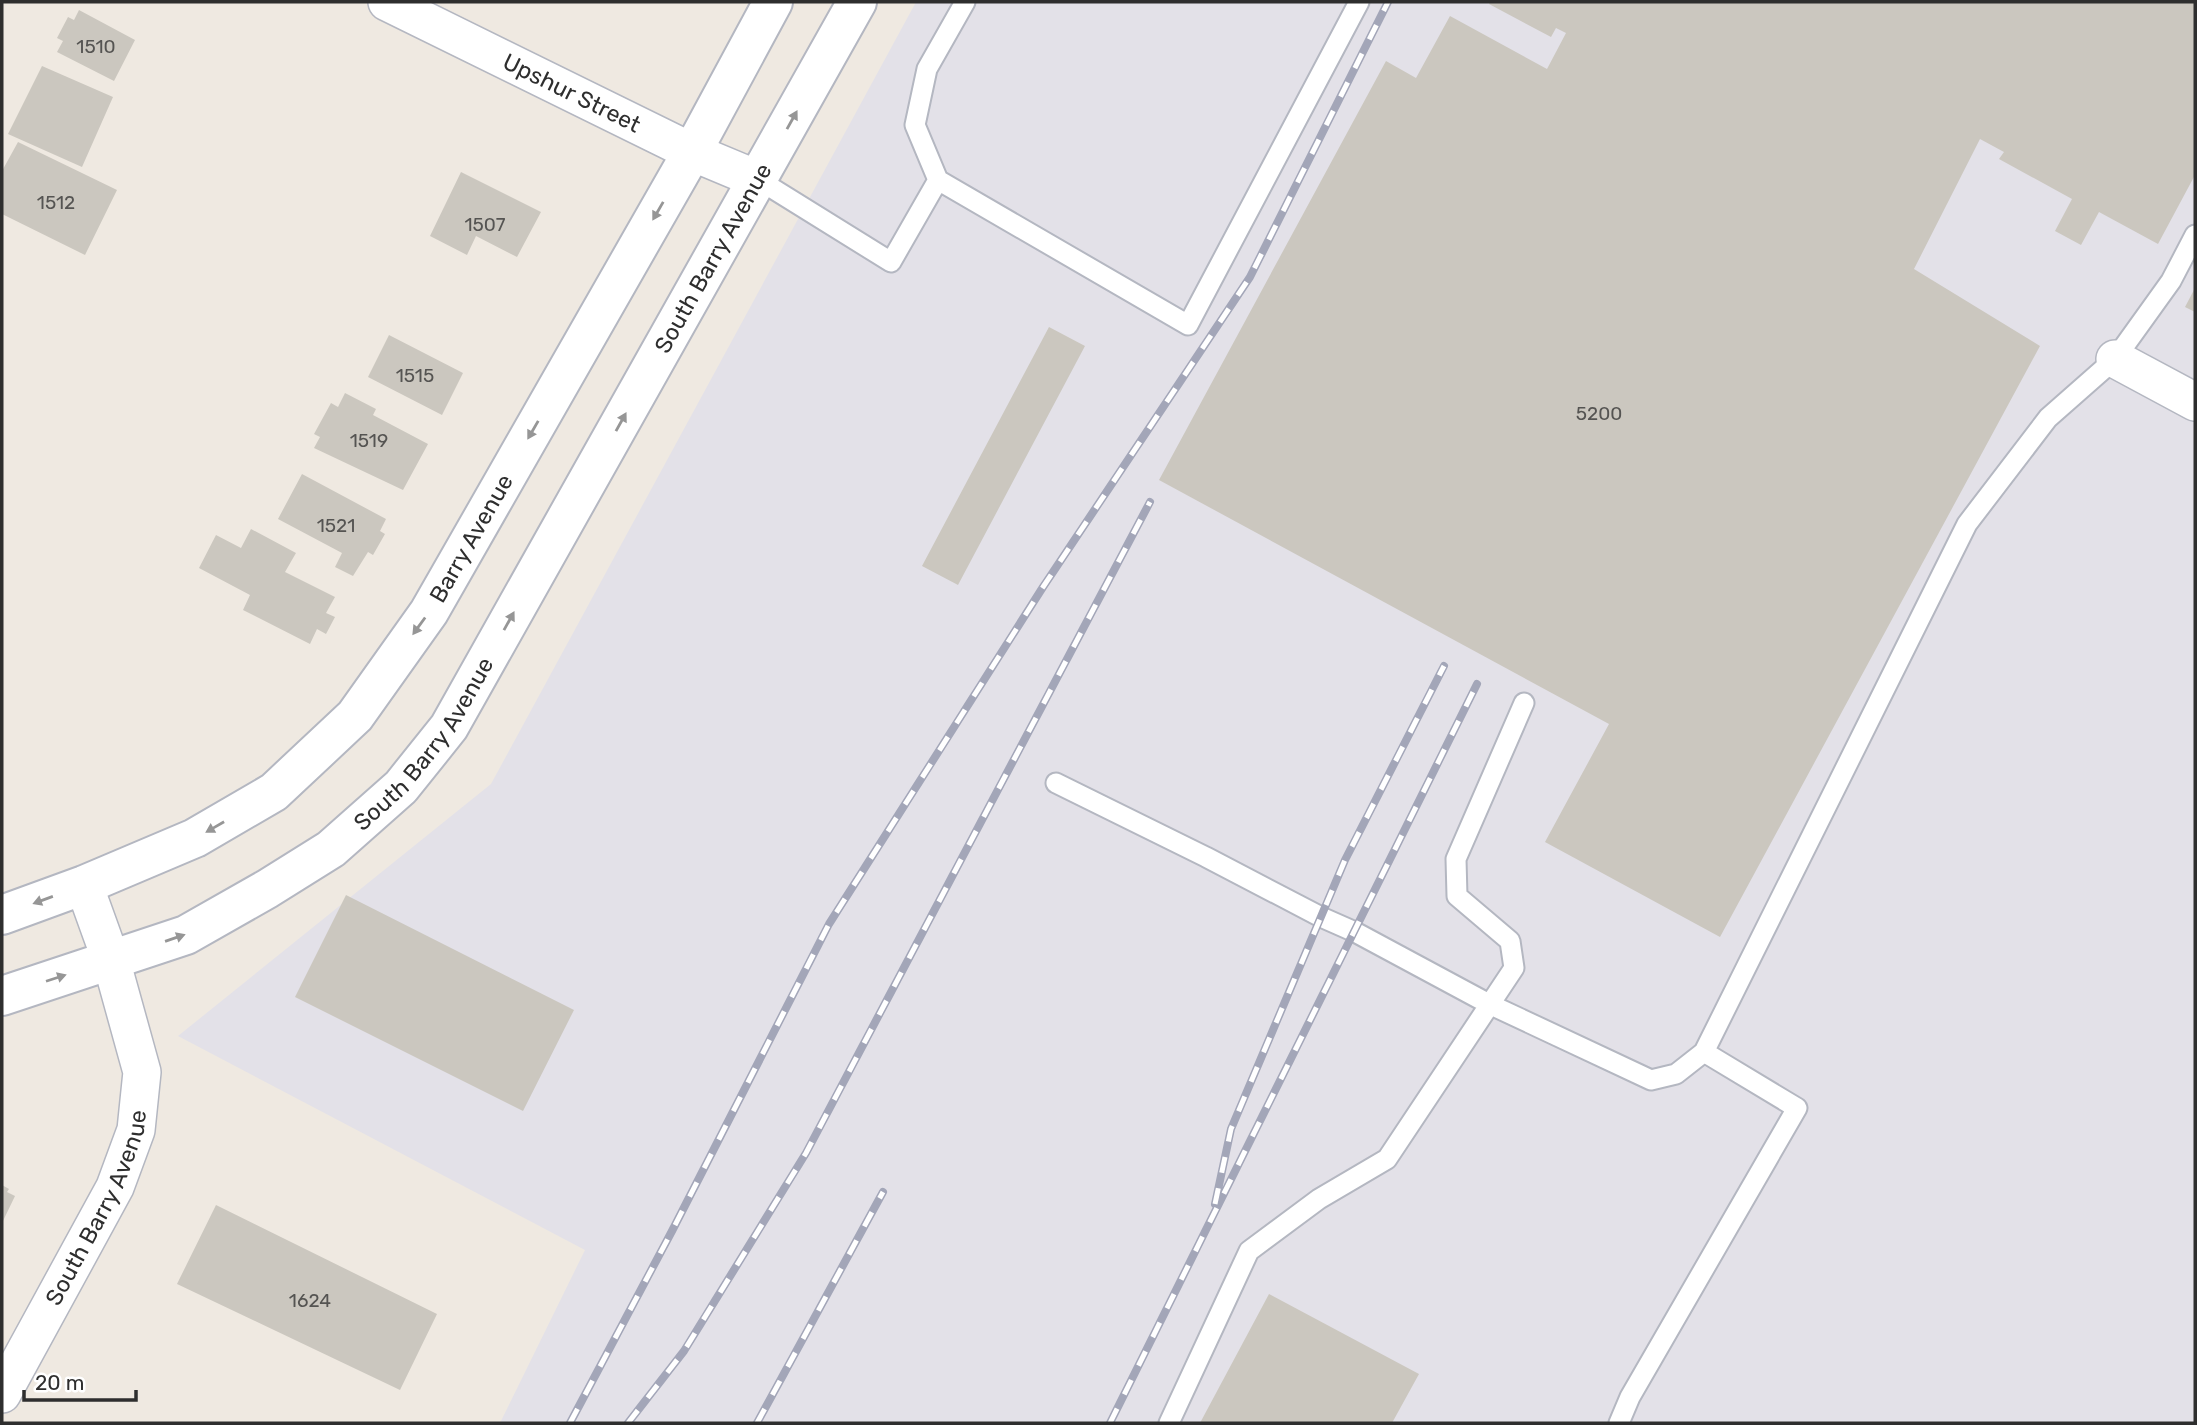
<svg xmlns="http://www.w3.org/2000/svg" width="2197" height="1425" font-family="Rubik,sans-serif">
<style>
.industrial{fill:#e3e1e8}
.building{fill:#cbc7bf}
.lines{fill:none;stroke-linecap:round;stroke-linejoin:round}
.lane-casing{stroke:#b4b7c1;stroke-width:23}
.street-casing{stroke:#b4b7c1;stroke-width:40}
.secondary-casing{stroke:#b4b7c1;stroke-width:42}
.lane{stroke:#fff;stroke-width:19}
.street{stroke:#fff;stroke-width:37}
.secondary{stroke:#fff;stroke-width:38}
.rail-casing{stroke:#a3a6b8;stroke-width:8}
.rail{stroke:#fff;stroke-width:5;stroke-dasharray:16;stroke-linecap:butt}
.oneway{fill:#969696}
.labels{text-anchor:middle;stroke-width:5;stroke-linejoin:round;paint-order:stroke}
.number-label{font-size:19px;fill:#555452}
.street-label{font-size:23px;fill:#2e2e2e;stroke:#fff}
</style>
<rect width="100%" height="100%" fill="#efe9e1"/>
<path class="industrial" d="M916 2H2195V1423H500L585 1250 178 1036 491 784Z"/>
<path class="building" d="M1490 2H2195V175L2158 244 2099 212 2081 245 2055 231 2072 199 1999 159 2004 152 1980 139 1914 269 2040 346 1720 937 1545 842 1609 724 1159 480 1386 61 1416 78 1450 16 1547 69 1566 33 1556 28 1551 37 1489 4Z
M79 10 135 40 114 81 57 52 63 41 57 38 68 17 74 20Z
M42 66 113 97 82 167 8 134Z
M18 142 117 190 85 255 2 214V171Z
M461 172 541 212 517 257 476 236 467 255 430 236Z
M2195 288V312L2185 307Z
M1049 327 1085 346 958 585 922 566Z
M389 335 463 373 442 415 368 377Z
M345 393 376 409 373 415 428 444 403 490 314 448 320 437 314 434 331 403 338 407Z
M302 474 386 519 380 531 385 534 373 555 368 552 353 576 335 567 342 553 278 519Z
M251 529 296 553 285 572 335 597 326 613 335 617 326 634 317 629 310 644 243 610 250 595 199 568 216 535 241 548Z
M346 895 574 1010 523 1111 295 997Z
M2 1185 9 1189 7 1192 15 1196 2 1223Z
M216 1205 437 1314 400 1390 177 1284Z
M1269 1294 1419 1374 1392 1423H1200Z"/>
<g class="lines">
<g class="lane-casing">
<path id="lane" d="M759 180 891 262 938 180 1188 325 1359 2
M938 180 915 125 927 69 965 2
M1056 783 1206 857 1321 917 1355 932 1489 1004 1651 1080 1676 1074 1704 1052
M1169 1423 1249 1251 1319 1199 1387 1159 1514 968 1510 941 1457 896 1456 859 1524 703
M1619 1423 1630 1397 1797 1108 1704 1052 1967 524 2048 418 2115 359 2171 281 2195 235"/>
</g>
<g class="street-casing">
<g id="street">
<path id="s1" d="M387 2 692 152 759 180"/>
<path d="M2115 359 2195 402"/>
<path id="s2" d="M2 1394 115 1187 136 1130 142 1072 111 960 84 885"/>
</g>
</g>
<g class="secondary-casing">
<g id="secondary">
<path id="s3" d="M2 915 84 885 195 838 274 792 355 716 429 612 692 152 773 2"/>
<path id="s4" d="M2 996 186 935 267 889 331 849 401 787 449 727 857 2"/>
</g>
</g>
<use href="#lane" class="lane"/>
<use href="#street" class="street"/>
<use href="#secondary" class="secondary"/>
<g class="rail-casing">
<path id="rail" d="M1215 1204 1231 1129 1345 860 1444 666
M570 1423 672 1231 829 924 1043 587 1250 277 1388 2
M628 1423 684 1351 806 1153 1150 502
M757 1423 883 1192
M1110 1423 1477 684"/>
</g>
<use href="#rail" class="rail"/>
</g>
<defs><path id="oneway-solid" d="M-6-.8H1V-3.2L6.5 0L1 3.2V.8H-6Z" transform="scale(1.75)"/></defs>
<g class="oneway">
<use href="#oneway-solid" transform="translate(792 120) rotate(-61)"/>
<use href="#oneway-solid" transform="translate(658 211) rotate(120)"/>
<use href="#oneway-solid" transform="translate(621 422) rotate(-61)"/>
<use href="#oneway-solid" transform="translate(533 430) rotate(120)"/>
<use href="#oneway-solid" transform="translate(509 621) rotate(-61)"/>
<use href="#oneway-solid" transform="translate(419 626) rotate(126)"/>
<use href="#oneway-solid" transform="translate(215 827) rotate(150)"/>
<use href="#oneway-solid" transform="translate(43 900) rotate(160)"/>
<use href="#oneway-solid" transform="translate(175 938) rotate(-19)"/>
<use href="#oneway-solid" transform="translate(56 978) rotate(-18)"/>
</g>
<g class="labels">
<g class="number-label">
<text x="96" y="53">1510</text>
<text x="56" y="209">1512</text>
<text x="485" y="231">1507</text>
<text x="415" y="382">1515</text>
<text x="1599" y="420">5200</text>
<text x="369" y="447">1519</text>
<text x="336" y="532">1521</text>
<text x="310" y="1307">1624</text>
</g>
<g class="street-label">
<text dy="8" stroke="none"><textPath href="#s1" startOffset="206">Upshur Street</textPath></text>
<text dy="8" stroke="none"><textPath href="#s4" startOffset="1071">South Barry Avenue</textPath></text>
<text dy="8" stroke="none"><textPath href="#s3" startOffset="623">Barry Avenue</textPath></text>
<text dy="8" stroke="none"><textPath href="#s4" startOffset="504">South Barry Avenue</textPath></text>
<text dy="8" stroke="none"><textPath href="#s2" startOffset="210">South Barry Avenue</textPath></text>
</g>
</g>
<rect width="2197" height="1425" fill="none" stroke="#2e2e2e" stroke-width="7"/>
<path d="M24 1390v10h112v-10" fill="none" stroke="#2e2e2e" stroke-width="3.5"/>
<text x="35" y="1390" font-size="21" fill="#2e2e2e" stroke="#ffffff" stroke-width="5" paint-order="stroke">20 m</text>
</svg>
